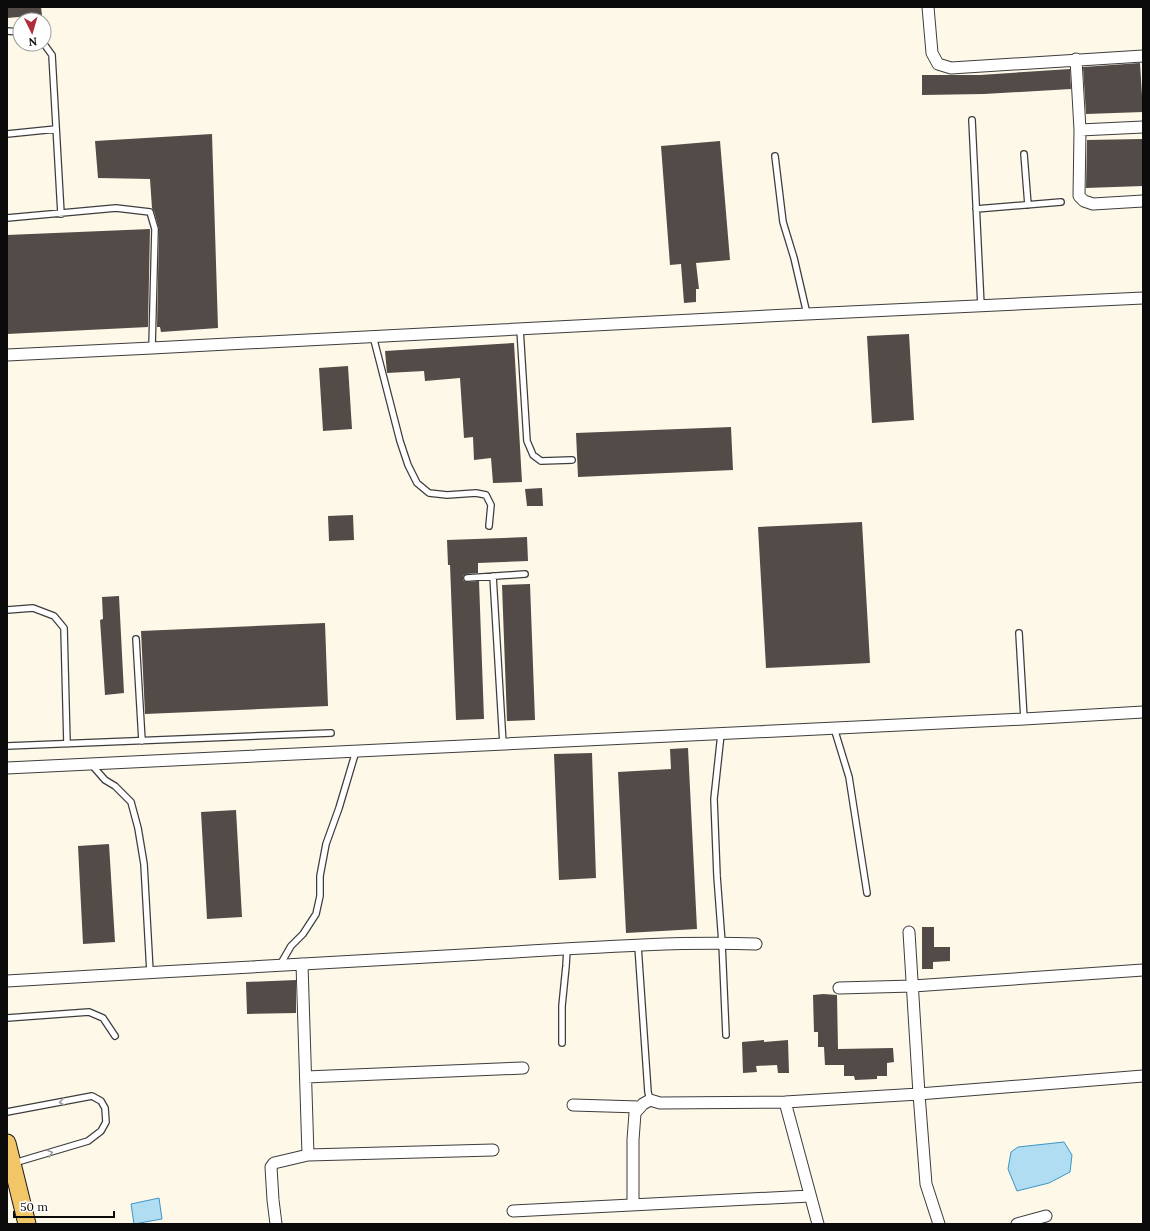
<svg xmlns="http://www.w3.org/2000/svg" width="1150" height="1231" font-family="Lora,serif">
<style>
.water{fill:#b0ddf2;stroke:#3c96c4}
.building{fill:#524b47}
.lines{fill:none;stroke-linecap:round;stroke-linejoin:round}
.service-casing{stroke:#3d3d3d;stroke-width:8}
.minor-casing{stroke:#3d3d3d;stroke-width:13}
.primary-casing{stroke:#1b1b1b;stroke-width:19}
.service{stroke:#fff;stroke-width:5.5}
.minor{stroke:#fff;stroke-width:11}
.primary{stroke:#f0c666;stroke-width:17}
.oneway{stroke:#9d9d9d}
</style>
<rect width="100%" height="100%" fill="#fef8e8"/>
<path class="water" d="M1064 1142 1072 1155 1070 1172 1049 1183 1017 1191 1008 1169 1011 1152 1018 1147Z
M159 1198 162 1219 134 1224 131 1204Z"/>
<path class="building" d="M7 7H41L42 15 7 18Z
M1140 63 1143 112 1086 114 1083 67Z
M1070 69 1071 89 984 94 922 95V75H980Z
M212 134 218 328 161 332 160 327H157L159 229 154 211 152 208 150 179 98 178 95 141Z
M1143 139V186L1086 188 1087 140Z
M720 141 730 260 696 263 699 289H696V302L684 303 681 264 670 265 661 146Z
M150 229 148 327 7 334V235Z
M909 334 914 420 872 423 867 336Z
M514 343 522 482 493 483 491 458 474 460 473 437 464 438 460 378 425 381 424 371 387 373 385 351Z
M348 366 352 429 323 431 319 368Z
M731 427 733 470 578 477 576 433Z
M542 488 543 506H527L525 489Z
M353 515 354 540 329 541 328 516Z
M862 522 870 663 766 668 758 527Z
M527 537 528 561 478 563V573L466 574 463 576V580L466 582 479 581 484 719 456 720 450 565H448L447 540Z
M530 584 535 720 507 721 502 585Z
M119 596 124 693 105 695 100 620 103 619 102 597Z
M325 623 328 706 145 714 141 631Z
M688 748 697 929 626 933 618 772 671 769 670 749Z
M592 753 596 878 559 880 554 754Z
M236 810 242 917 207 919 201 812Z
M109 844 115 942 83 944 78 846Z
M922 927H934V947H950V961L933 962V969H922Z
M296 980V1013L247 1014 246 982Z
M823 994 837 995 838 1049 893 1048 894 1062 887 1063V1076H877V1079L855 1080 854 1076H844V1065H825L824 1047H818V1032H814L813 995Z
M764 1040V1042L788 1040 789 1073H778L777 1065 756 1066 757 1072 743 1073 742 1042Z"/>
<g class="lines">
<g class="service-casing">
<path id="service" d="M7 31 20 32
M44 44 52 55 61 214
M972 120 981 306
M7 134 56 129
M1024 154 1028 205
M775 156 783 222 794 258 807 314
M976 209 1061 202
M7 218 116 208 150 212 155 229 152 348
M520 329 527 441 533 455 541 461 572 460
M373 336 400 441 408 465 417 483 429 493 447 495 476 493 486 495 491 505 489 526
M493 576 503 744
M467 578 525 574
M7 610 33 608 54 616 64 628 67 744
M1019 633 1024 719
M136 639 142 741
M834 728 849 777 867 893
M721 734 714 799 717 876 722 943 726 1035
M7 746 331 733
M91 764 105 780 115 786 131 802 138 828 144 864 150 972
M638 946 648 1092 650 1100
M280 965 291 946 303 934 316 914 320 896V876L326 844 339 808 356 751
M7 1018 89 1012 103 1018 115 1036
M562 1043V1006L566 966 567 949
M7 1112 92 1096 101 1101 105 1108 106 1122 101 1131 88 1141 14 1163"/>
</g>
<g class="minor-casing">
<path id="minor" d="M928 7 932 53 938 64 951 68 1143 56
M1076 59 1080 130 1079 196 1084 201 1093 204 1143 201
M1080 130 1143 127
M7 355 152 348 807 314 1143 298
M7 768 1024 719 1143 712
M909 932 919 1094 926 1184 939 1224
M302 964 308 1155
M7 981C165 972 323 962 481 954 572 949 664 941 756 944
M839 988 913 986 1143 970
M306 1077 523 1068
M785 1102 818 1224
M573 1105 639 1107
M633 1205V1140L635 1113 643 1104 650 1100 660 1103 785 1102 919 1094 1143 1076
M513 1211 810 1196
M276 1224 273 1200 271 1167 274 1163 308 1155 493 1150
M1017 1224 1046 1216"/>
</g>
<g class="primary-casing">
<path id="primary" d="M7 1143 27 1224"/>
</g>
<use href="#service" class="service"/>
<use href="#minor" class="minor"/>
<use href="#primary" class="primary"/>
</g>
<defs><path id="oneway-chevron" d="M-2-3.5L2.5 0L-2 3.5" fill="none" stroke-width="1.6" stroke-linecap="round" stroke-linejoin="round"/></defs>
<g class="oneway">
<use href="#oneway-chevron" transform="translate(62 1102) rotate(170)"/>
<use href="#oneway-chevron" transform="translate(50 1153) rotate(-17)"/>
</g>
<rect width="1150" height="1231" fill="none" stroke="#0a0a0a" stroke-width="16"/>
<g transform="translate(32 32) rotate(175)"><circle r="19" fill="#ffffff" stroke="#9d9d9d"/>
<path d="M0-3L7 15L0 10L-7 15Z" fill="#b02c3a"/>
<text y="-6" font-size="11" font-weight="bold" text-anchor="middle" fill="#0a0a0a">N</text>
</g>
<path d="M14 1211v6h100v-6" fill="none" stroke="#0a0a0a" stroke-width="2"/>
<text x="20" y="1211" font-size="12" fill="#0a0a0a" stroke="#ffffff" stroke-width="3" paint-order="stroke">50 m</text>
</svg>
